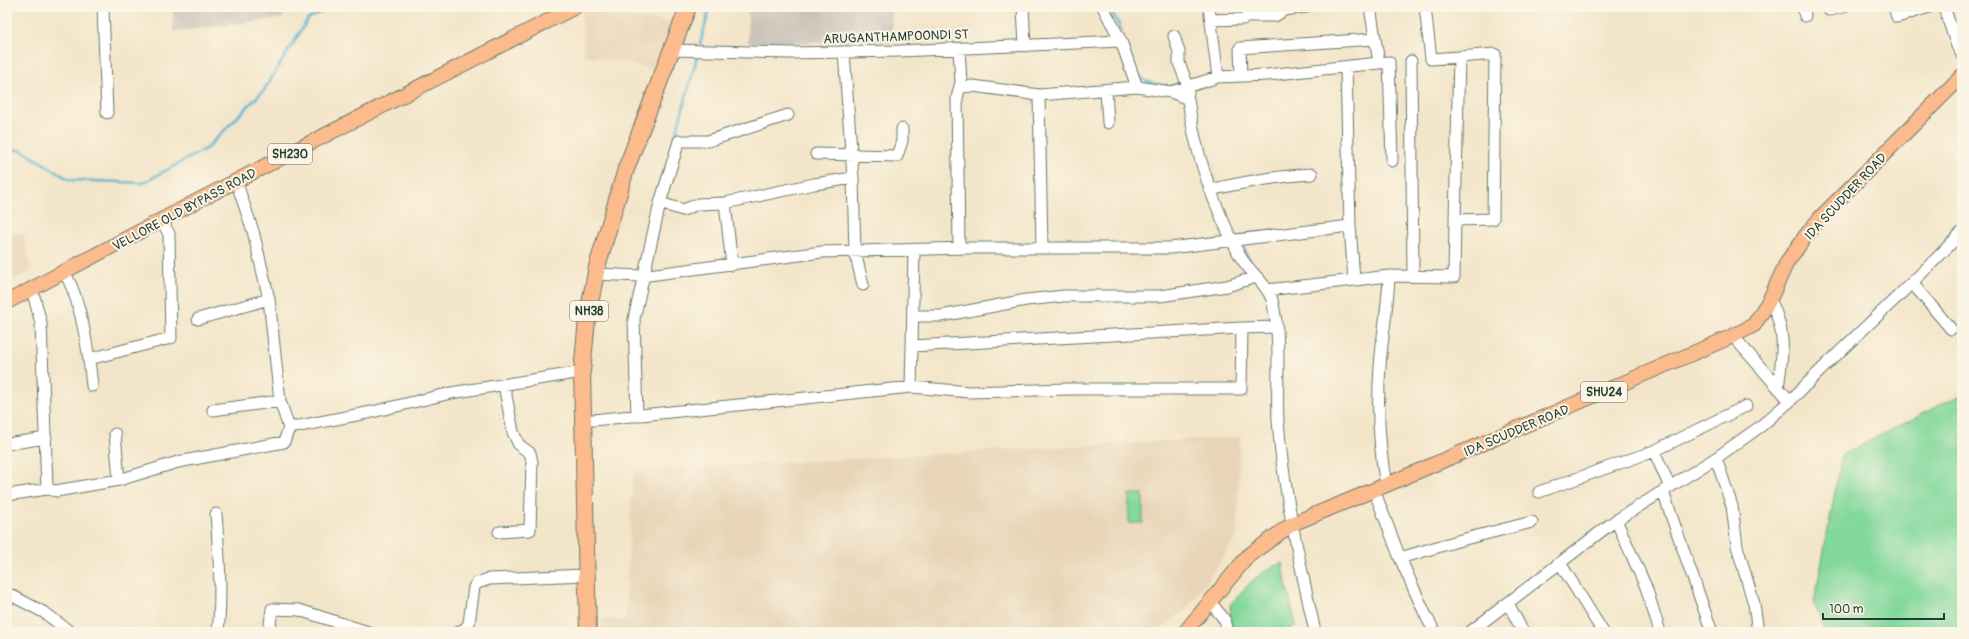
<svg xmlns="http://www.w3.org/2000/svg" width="1969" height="639" font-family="Pangolin,sans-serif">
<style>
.built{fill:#e8d5b7}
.industrial{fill:#cbc3b8}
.green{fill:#82d89b;stroke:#508a68}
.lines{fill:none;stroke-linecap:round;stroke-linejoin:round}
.stream{stroke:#50b3cf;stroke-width:2.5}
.minor-casing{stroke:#697868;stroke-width:13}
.major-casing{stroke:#697868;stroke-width:16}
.highway-casing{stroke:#697868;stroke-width:18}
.minor{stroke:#fff;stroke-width:11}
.major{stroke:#fbbb8d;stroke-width:14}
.highway{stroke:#fbbb8d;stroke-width:16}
.labels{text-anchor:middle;stroke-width:4;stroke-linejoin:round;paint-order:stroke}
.shield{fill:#fcf5e5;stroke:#617469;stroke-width:1}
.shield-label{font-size:12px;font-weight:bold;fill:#1f3d34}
.street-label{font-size:13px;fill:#1f3d34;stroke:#fcf5e5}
</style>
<rect width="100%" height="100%" fill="#fcf5e5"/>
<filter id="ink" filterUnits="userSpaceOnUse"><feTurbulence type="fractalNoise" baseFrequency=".025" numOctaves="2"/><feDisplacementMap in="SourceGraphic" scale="8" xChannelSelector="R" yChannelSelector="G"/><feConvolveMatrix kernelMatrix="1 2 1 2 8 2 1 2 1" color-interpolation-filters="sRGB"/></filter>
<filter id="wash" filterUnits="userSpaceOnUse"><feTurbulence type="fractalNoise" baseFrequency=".012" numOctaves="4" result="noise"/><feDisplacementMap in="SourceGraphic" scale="16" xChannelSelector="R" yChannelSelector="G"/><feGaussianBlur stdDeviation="0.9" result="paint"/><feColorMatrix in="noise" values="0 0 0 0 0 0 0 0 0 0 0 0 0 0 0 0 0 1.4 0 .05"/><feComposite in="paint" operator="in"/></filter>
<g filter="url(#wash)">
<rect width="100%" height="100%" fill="#f3e5c9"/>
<path class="built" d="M593 7H605L606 15 675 22 660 70 584 55 582 10Z
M23 233 31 271 9 281 7 277V239L9 235Z
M1240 437 1237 537 1188 608 1156 632H601V619L625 620 633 471Z"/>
<path class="industrial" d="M173 7H282L283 18 173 32Z
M748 7H891L892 42 748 43Z"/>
<path class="green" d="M1962 394V632H1826L1814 603 1842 455Z
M1129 494H1143V523H1129Z
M1283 563 1286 584 1296 625 1291 628V632H1232L1230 605C1244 588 1261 569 1283 563Z"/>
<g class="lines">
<path class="stream" d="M1113 14 1122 31
M700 44 710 7
M1137 75 1145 81 1164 86
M674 141 697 57
M7 148 23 151 70 180 143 183 207 148 264 90 308 19 332 7
M1212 177 1214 183
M1240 242 1250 261
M1265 278 1273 287"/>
</g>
</g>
<g filter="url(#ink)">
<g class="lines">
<g class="minor-casing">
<path id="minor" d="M103 7 107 113
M1023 7 1025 46
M1103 7 1121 41 1137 87 1171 92 1188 99C1195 154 1214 207 1240 256 1248 271 1267 283 1272 300 1282 340 1276 380 1278 420 1283 492 1300 562 1315 632
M1209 7 1218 77
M1425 7 1431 59 1459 57
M1803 7 1805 16
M1894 7 1897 17 1929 7
M1944 7 1957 46 1962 54
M1829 10 1843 7
M1211 20 1243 19 1249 16H1275L1284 10 1305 7
M1174 36 1179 52V63L1188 86V93
M672 50 790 53 900 51 1121 41
M844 52 853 178 855 252 863 285
M1411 61 1413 276
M1379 63 1389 62 1392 161
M1346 67 1350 226 1354 280
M1241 76 1240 48 1375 39
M960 87 973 86 1039 95
M1106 90 1108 123
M1171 92 1218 77 1267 75 1379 63 1370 7
M816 154 897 156 902 141V129
M1210 190C1244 182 1277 176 1312 174
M660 203 683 210 698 204 725 203 732 265
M725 203 814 184 853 178
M959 248 957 98 961 82 959 49
M1042 248 1039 95 1137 87
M64 272C81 298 89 354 92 386
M595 274 641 276 822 252 966 248H1170L1350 226
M1912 283 1951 329
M32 289 41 323 47 489
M1267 290 1389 276
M1770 299C1787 334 1783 351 1778 388
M913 316H941L1026 300 1064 296H1160L1227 286 1256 277
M198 319 269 299
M912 346 914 250
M89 359 171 338 169 234 163 223
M911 387 912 346 1242 328
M1790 401C1846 343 1907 291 1962 232
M213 410 280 401
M637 416 634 319 660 203 679 141H708L788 115
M593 420 911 387 970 392 1068 389H1241L1242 328 1276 327
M289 428 372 412 451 393 582 372
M115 434 119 480
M7 444 46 438
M1654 451 1670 487
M1716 458 1732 506 1737 546 1754 604 1758 632
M1386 485C1379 447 1377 406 1380 367 1382 336 1388 306 1389 276L1454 277 1455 220 1493 219 1495 54 1459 57 1455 220
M1374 490 1400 558 1427 618 1435 632
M1539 492 1654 451 1746 406
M1663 492 1712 632
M7 495 47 489 56 491 119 480 178 462 284 442 289 428 280 401 269 299 253 231 236 181
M216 514C219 554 222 593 218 632
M1616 520 1646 587 1660 632
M499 532 530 530 532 462 530 453 519 445 513 432 504 385
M1400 558 1461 540 1532 522
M1560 563 1603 632
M7 593 45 613 70 632
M1210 602 1225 620 1228 632
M1508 603 1523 632
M269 632 272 609 299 610 368 632
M459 632 466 628 469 623 474 587 477 583 489 579 585 575
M1470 632 1612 523 1716 458 1761 426 1790 401 1733 336"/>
</g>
<g class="major-casing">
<path id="major" d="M7 302 201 199 575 7
M1185 632 1248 556 1292 524 1386 485 1733 336 1754 325 1770 299 1787 262 1807 234 1820 218 1962 76"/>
</g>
<g class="highway-casing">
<path id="highway" d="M588 632 582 372 587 319 597 267 626 169 688 7"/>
</g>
<use href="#minor" class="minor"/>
<use href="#major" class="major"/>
<use href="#highway" class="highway"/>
</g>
</g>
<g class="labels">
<g class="shield">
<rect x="268" y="144" width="44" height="20" rx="3"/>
<rect x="570" y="301" width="38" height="20" rx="3"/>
<rect x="1581" y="382" width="46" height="20" rx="3"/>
</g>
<g class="shield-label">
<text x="290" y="158">SH230</text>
<text x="589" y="315">NH38</text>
<text x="1604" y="396">SHU24</text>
</g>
<g class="street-label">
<text transform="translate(896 36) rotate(-2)" y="5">ARUGANTHAMPOONDI ST</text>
<text transform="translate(1845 196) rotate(-47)" y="5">IDA SCUDDER ROAD</text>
<text transform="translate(184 209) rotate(-28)" y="5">VELLORE OLD BYPASS ROAD</text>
<text transform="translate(1516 430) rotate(-23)" y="5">IDA SCUDDER ROAD</text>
</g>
</g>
<rect width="1969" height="639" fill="none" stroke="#fcf5e5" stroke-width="24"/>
<path d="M1823 613v6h121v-6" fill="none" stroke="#1f3d34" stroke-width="2"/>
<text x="1829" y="613" font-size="12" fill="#1f3d34" stroke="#fcf5e5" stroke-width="3" paint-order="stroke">100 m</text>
</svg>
